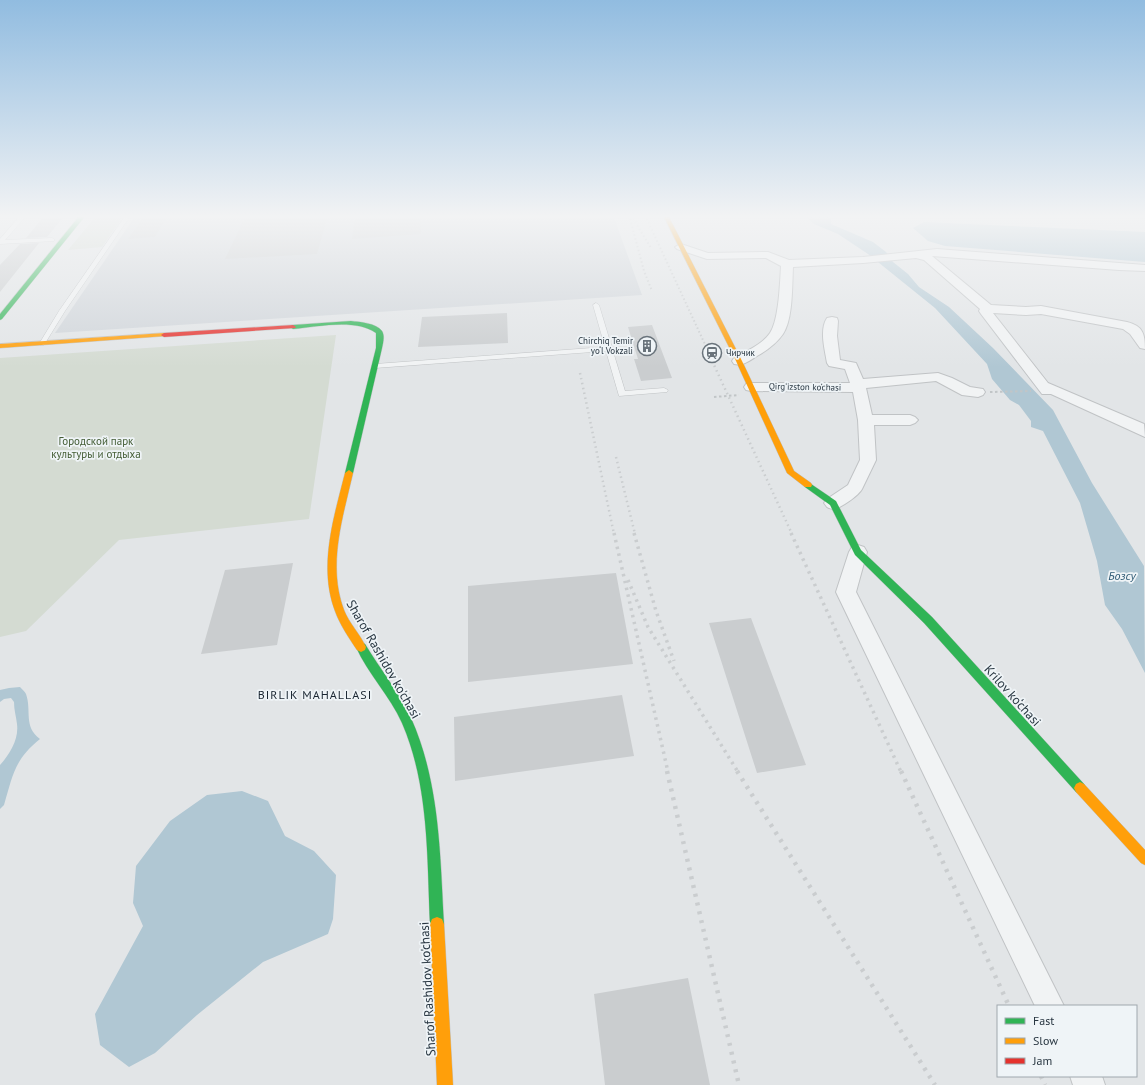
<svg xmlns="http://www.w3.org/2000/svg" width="1145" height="1085" font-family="'PT Sans',sans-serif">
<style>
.built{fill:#d0d5da}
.green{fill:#d4dbd2}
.water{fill:#b0c7d3}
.building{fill:#cacdcf}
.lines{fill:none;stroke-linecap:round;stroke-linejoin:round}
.lane-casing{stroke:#c0c3c5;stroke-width:1}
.street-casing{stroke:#c0c3c5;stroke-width:2}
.fast-casing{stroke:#c0c3c5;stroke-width:1}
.slow-casing{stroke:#c0c3c5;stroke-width:1}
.jam-casing{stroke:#c0c3c5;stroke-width:1}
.path{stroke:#c1c5c7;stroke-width:2;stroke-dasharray:2.5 2.5;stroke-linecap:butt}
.lane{fill:#f1f3f4;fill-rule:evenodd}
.street{fill:#f1f3f4;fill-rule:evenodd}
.fast{fill:#30b455;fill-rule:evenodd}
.slow{fill:#ff9f0a;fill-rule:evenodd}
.jam{fill:#e5322d;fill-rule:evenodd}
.rail-far3{stroke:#cacdcf;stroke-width:2;stroke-dasharray:1.5 2.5;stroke-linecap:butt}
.rail-far2{stroke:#cacdcf;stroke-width:2.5;stroke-dasharray:1.5 3.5;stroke-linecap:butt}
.rail-far1{stroke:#cacdcf;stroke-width:3.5;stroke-dasharray:2.5 4.5;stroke-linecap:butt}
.rail{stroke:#cacdcf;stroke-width:4.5;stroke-dasharray:3 6;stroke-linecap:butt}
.labels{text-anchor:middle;stroke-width:3.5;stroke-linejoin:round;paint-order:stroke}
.far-poi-label{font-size:9px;fill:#283641;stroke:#eff4f7;text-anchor:end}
.far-street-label{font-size:9px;fill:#283641;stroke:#eff4f7}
.park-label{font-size:11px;fill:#445d35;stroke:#eff4f7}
.water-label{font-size:12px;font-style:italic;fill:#315c76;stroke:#eff4f7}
.neighbourhood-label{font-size:12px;letter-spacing:1px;fill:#1a2632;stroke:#eff4f7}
.near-street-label{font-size:13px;fill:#283641;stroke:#eff4f7}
</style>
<rect width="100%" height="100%" fill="#e2e5e7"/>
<path class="built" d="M136 215H613L642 295 55 333Z"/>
<path class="green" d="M97 215H124L102 247 68 250Z
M336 335 309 519 119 540 26 631 0 637V358Z"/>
<path class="water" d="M804 215H828L831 218V224L873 242 886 252 893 262 908 274 919 287 949 307 993 348 1053 410 1092 483 1144 566 1145 673 1122 629 1105 605 1097 561 1080 503 1043 431 1031 427V421L1019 405 1010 400 992 379 987 364 935 308 868 254 838 234 814 224Z
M924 222 1145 232V262L945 246 928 241 913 228Z
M20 687C22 689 25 692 26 694 32 711 23 726 40 739 14 760 13 775 4 805L0 809V765C10 754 19 739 17 724 16 716 14 710 14 702L11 698 4 699 0 702V690L9 688Z
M242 791 268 801 285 836 314 851 336 875 333 919 328 934 263 962 197 1015 155 1053 129 1067 100 1045 95 1014 143 926 133 903 136 866 170 821 207 795Z"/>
<path class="building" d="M45 215H65L47 237 26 238Z
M145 215H168L155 237 128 239Z
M246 215H328L317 254 225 259Z
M355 215H420L421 234 352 239Z
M39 243 0 292V265L20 244Z
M507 313 508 343 418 347 422 317Z
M652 325 672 378 641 381 634 359H638L628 327Z
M293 563 277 645 201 654 225 570Z
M616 573 633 664 468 682V586Z
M751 618 806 765 757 773 709 623Z
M622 695 634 756 455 781 454 717Z
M688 978 710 1085H605L594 994Z"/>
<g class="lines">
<g class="lane-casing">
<path id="lane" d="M21 215H27L5 240 52 238 54 239V241L0 244V239Z
M126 215H131L65 311 44 345H40L39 344 59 311Z
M596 303 599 305 625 391 664 388 668 390 667 392 619 396 606 351 375 368 372 366 375 364 605 347 593 305Z"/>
</g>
<g class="street-casing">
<path id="street" d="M681 244 708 253 768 252 789 260 863 257 937 249 1145 265V271L1119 270 932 256 991 305 1026 307 1041 306 1127 322C1143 326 1145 334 1145 349L1140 348 1130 334 1123 329 1041 314 1026 315 993 313 1048 383 1144 424 1145 437 1051 394H1042L981 314 979 311 980 309 924 260 916 258 863 263 793 267C792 286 793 319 783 334 776 344 766 351 757 356 749 361 743 366 734 364L732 361 734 358C746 351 762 345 770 333 779 320 780 282 781 266L766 258 707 259 677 249 675 247Z
M832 317 837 318 838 321 837 336 840 360 856 363 863 379 938 373 952 378 970 387 983 389 985 392 983 395 978 397 962 395 936 381 866 388 872 415H910L915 417 918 420 915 423 910 425H874L876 460 862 489C859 495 840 509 833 509 833 509 828 508 827 507L824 503 827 499 848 485 860 460 858 420 853 392 751 391 746 390 744 387 746 384 751 383H850L845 369 829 366 827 363C825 350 819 330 827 318Z
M858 545 864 547 867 552 856 592 1064 1006H1035L836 592 849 552 852 547Z
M1070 1076H1102L1105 1085H1073Z"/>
</g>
<g class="fast-casing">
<path id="fast" d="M80 215H86L2 319 0 320V314Z
M351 321C360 322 376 323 382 331 385 336 383 343 382 348L353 473 349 476 345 473 376 348V333C355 318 317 327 293 329L290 327 293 325Z
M808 482 836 501 861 550 932 617 1084 784 1086 788 1084 792 1080 794 1076 792 924 623 855 555 830 505 805 487 804 485 805 483Z
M361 642 365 644C380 669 399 692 411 718 440 783 440 855 444 924L442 929 437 931 432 929 430 924C427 857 429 785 402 723 390 696 368 674 356 647L357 644Z"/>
</g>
<g class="slow-casing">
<path id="slow" d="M663 215H668L742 361 794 471 811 483 812 485 811 487H805L787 473 736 361Z
M164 333 167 335 166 336 0 348V344Z
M349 470 353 473C343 517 327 565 344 610 349 623 360 634 366 647L365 650 361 652 357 650C349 638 340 625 335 611 318 566 334 517 345 473Z
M1080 782 1084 784 1145 850V865L1141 863 1076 792 1074 788 1076 784Z
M437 917 442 919 444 924 453 1085H437L430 924 432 919Z"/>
</g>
<g class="jam-casing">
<path id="jam" d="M293 325 296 327 295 328 164 337 161 335 164 333Z"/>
</g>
<path class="path" d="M990 392 1031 391
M714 397 739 395"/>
<use href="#lane" class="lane"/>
<use href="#street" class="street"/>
<use href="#fast" class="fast"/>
<use href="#slow" class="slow"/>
<use href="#jam" class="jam"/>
<path class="rail-far3" d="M629 215 644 271 652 291
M631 215 651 248
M645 215 709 353"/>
<path class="rail-far2" d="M708 352 792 534
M580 373 614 534
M616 457 635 534"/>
<path class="rail-far1" d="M614 533 668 772
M634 533 656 611 674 661
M791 533 901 772
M628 580 648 627 738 772"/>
<path class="rail" d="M667 771 739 1085
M737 771 935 1085
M901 771 1009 1006
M1041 1076 1045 1085"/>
</g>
<linearGradient id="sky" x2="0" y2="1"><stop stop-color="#91bce0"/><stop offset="0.59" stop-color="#f2f3f4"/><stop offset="1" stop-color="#f2f3f4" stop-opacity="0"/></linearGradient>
<rect width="1145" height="367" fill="url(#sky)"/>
<defs>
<g id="building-ring" transform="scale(1)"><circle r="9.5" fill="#eff4f7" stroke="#69737b" stroke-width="1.5"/><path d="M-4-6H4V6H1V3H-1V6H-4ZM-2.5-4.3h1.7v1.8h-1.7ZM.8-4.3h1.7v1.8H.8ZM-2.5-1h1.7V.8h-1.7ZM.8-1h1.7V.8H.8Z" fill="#69737b"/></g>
<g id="station-ring" transform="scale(1)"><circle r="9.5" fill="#eff4f7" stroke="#69737b" stroke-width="1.5"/><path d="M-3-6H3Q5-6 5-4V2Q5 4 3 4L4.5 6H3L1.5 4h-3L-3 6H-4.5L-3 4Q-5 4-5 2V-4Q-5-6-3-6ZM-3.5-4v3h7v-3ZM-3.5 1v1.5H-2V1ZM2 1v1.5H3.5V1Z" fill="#69737b"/></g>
</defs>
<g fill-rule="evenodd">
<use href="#building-ring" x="647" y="346"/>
<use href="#station-ring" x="712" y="353"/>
</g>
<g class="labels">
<g class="far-poi-label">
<text x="633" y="344">Chirchiq Temir<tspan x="633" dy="10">yo‘l Vokzali</tspan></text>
<text x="726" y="356" text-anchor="start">Чирчик</text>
</g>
<g class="far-street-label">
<text transform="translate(805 387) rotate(1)" y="3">Qirg‘izston ko‘chasi</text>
</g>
<g class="park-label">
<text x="96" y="445">Городской парк<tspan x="96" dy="13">культуры и отдыха</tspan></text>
</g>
<g class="water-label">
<text x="1122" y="580">Бозсу</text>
</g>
<g class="neighbourhood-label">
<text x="315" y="699">BIRLIK MAHALLASI</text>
</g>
<g class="near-street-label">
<text transform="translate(384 659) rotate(60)" y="5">Sharof Rashidov ko'chasi</text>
<text transform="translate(1013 695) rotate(48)" y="5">Krilov ko‘chasi</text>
<text transform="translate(427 989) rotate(-93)" y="5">Sharof Rashidov ko'chasi</text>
</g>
</g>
<rect x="997" y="1005" width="140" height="72" fill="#eff4f7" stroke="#9fa8ae"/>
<rect x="1005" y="1018" width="20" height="6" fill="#30b455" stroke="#9fa8ae"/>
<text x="1033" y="1025" font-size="12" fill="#283641">Fast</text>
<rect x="1005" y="1038" width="20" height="6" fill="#ff9f0a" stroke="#9fa8ae"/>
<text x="1033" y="1045" font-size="12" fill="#283641">Slow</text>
<rect x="1005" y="1058" width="20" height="6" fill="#e5322d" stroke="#9fa8ae"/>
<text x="1033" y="1065" font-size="12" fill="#283641">Jam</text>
</svg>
